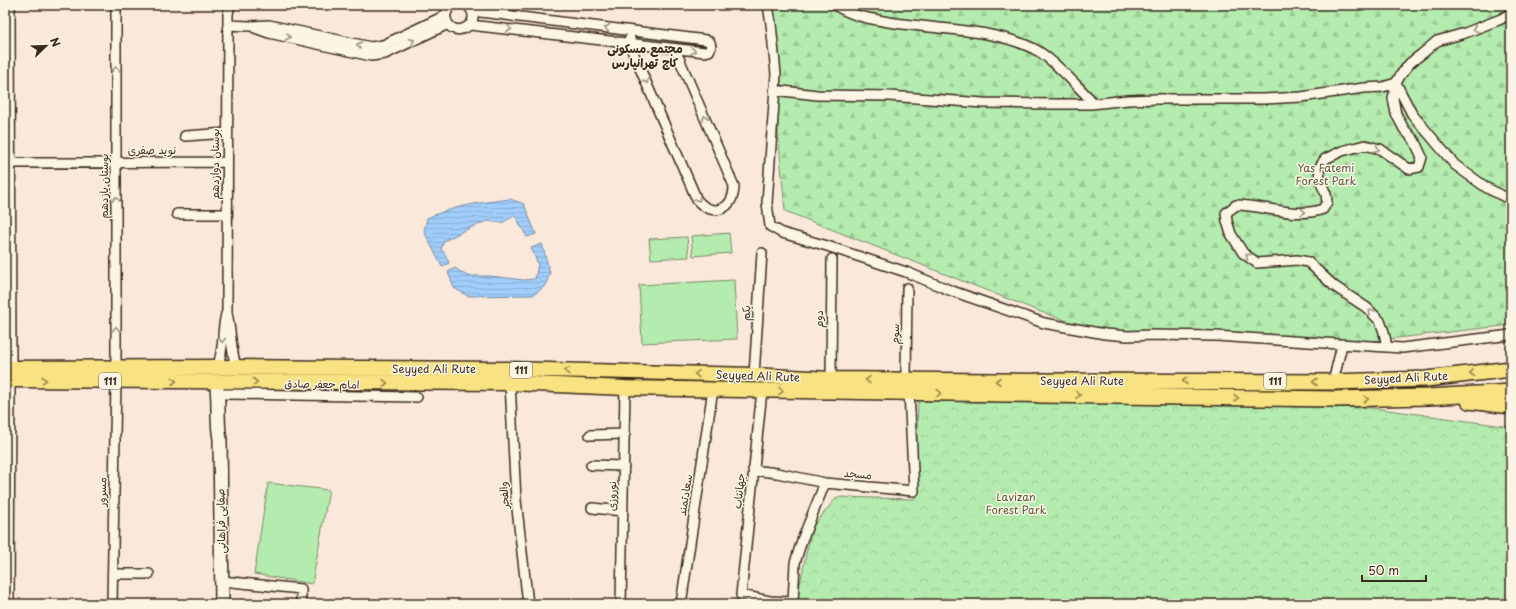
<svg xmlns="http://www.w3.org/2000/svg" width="1516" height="609" font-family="'Playpen Sans','Playpen Sans Arabic',sans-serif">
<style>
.forest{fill:url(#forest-firs);stroke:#788a66}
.park{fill:url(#park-crowns);stroke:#788a66}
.garden{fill:#b4ebae;stroke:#788a66}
.water{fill:url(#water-rules);stroke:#788ca3}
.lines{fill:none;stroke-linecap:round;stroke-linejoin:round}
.minor-casing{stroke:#3b2a1e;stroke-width:12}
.secondary-casing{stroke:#3b2a1e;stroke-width:16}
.primary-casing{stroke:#3b2a1e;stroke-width:17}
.trunk-casing{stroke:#3b2a1e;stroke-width:18}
.minor{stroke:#fcf5e5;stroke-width:9}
.secondary{stroke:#fcf5e5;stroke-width:13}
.primary{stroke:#f8e281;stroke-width:14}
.trunk{stroke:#f8e281;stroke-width:15}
.oneway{stroke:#9c9082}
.oneway2{stroke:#9a8650}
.labels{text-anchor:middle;stroke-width:3;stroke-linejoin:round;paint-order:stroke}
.shield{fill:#fcf5e5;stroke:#75675a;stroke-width:1}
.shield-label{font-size:10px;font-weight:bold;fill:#3b2a1e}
.street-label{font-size:11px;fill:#3b2a1e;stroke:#fcf5e5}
.park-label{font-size:11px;fill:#595a42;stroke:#fcf5e5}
.neighbourhood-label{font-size:12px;font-weight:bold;fill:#3b2a1e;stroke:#fcf5e5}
</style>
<defs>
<pattern id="forest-firs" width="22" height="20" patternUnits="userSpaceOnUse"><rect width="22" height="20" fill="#b4ebae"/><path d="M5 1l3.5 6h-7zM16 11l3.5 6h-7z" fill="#9cca95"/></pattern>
<pattern id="park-crowns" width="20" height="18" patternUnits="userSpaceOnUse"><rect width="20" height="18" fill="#b4ebae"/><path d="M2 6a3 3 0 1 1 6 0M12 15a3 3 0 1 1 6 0" fill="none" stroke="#9cca95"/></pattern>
<pattern id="water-rules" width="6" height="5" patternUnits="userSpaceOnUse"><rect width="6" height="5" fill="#a0cdfb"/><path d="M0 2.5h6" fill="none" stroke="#8bb0d7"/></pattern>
</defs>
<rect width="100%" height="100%" fill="#fae9db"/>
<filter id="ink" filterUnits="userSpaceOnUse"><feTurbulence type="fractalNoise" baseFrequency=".025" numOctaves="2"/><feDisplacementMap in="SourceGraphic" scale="8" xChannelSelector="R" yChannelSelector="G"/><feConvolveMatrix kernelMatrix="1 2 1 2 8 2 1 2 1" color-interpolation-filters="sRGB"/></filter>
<g filter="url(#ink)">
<path class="forest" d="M767 5H1511V325L1336 345 1118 338 1041 312 785 211Z"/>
<path class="park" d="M918 401 1374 408 1511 427V604H796L806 554 813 526 837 497 915 499Z"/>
<path class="garden" d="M729 233 731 253 693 256 691 236Z
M687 237 689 257 651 259 649 239Z
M734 280 737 339 642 343 639 285Z
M268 483 329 490 312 584 254 574Z"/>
<path class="water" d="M510 199 524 204 536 234 527 237 515 216 501 223 487 221 465 230 444 241 441 249 445 254 449 263 442 267 424 231 427 218C457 205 479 203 510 199Z
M542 244 550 273 545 286 533 295 468 296 454 288 448 272 455 268 467 276H490L524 280 535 279 538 264 531 248Z"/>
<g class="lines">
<g class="minor-casing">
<path id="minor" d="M10 5 11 368
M230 5 228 14 227 313C231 331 231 350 236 367
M452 5C447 9 445 14 446 19 452 42 487 23 467 5
M768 5 771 24 776 74 767 203 770 226 782 233 824 245 906 272 952 291 1044 323 1105 334 1128 336 1152 335 1216 336 1402 348 1511 335
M835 5C850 15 866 18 883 21 931 30 995 27 1038 51 1056 62 1074 83 1089 98L1091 104
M228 25 250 26 269 25 371 47 383 45 440 18 446 14
M470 25 705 52 709 51 711 47 710 42 706 40 472 11
M255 28 269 33 371 56 385 54 448 24
M630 38 629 43 697 200C713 218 734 210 734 186L675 49
M1396 83 1412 114 1455 165 1487 188 1511 200
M774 90 817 95 889 96 983 103 1055 104H1091L1128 100 1157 99H1264L1301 97 1364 88 1383 87 1396 83
M185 136 227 133
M6 163 227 162
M177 214H227
M1387 347 1384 332 1380 321 1367 308 1334 286 1308 262 1297 260 1257 263 1243 253 1231 234 1227 221 1226 213 1236 205C1264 205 1295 219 1323 209L1327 202 1326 194 1320 181 1319 168 1325 159 1342 151 1365 145 1380 149 1409 169 1419 167 1422 157 1414 140 1404 129 1396 114 1393 98 1396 83 1400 76 1410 63 1423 53 1437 41 1465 33 1501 19 1511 13
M217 367C225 349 221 333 226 314
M116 368V5
M754 375 762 253
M831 379 832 259
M906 380 907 288
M1333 382 1342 345
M510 383 516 500 528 604
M762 390 741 595 770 601 793 602 795 563 802 540 825 483 914 491 909 392
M226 394 417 397
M590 435 625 434
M591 465 624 466
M753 470 777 473 825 483
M592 508 623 511
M113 574H149
M222 581 301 589V604
M9 604 10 380
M112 604 116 381
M621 604 625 388
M681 604 713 389"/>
</g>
<g class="secondary-casing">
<path id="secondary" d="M216 381C220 400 216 419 220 439L222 604"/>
</g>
<g class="primary-casing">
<path id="primary" d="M5 368 217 367 507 369 754 375 831 379 1037 381
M5 380 510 383 625 388 1039 395"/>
</g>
<g class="trunk-casing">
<path id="trunk" d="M1037 381 1333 382 1426 379 1511 369
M1039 395 1334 399 1428 397 1511 392
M1469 401 1511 406"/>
</g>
<use href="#minor" class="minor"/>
<use href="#secondary" class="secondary"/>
<use href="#primary" class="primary"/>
<use href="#trunk" class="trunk"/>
</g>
<defs><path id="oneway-chevron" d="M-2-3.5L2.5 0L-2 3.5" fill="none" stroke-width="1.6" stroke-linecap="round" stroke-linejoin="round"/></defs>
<g class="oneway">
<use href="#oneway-chevron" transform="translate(607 28) rotate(-173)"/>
<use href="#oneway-chevron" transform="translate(509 29) rotate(7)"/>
<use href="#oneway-chevron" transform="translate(1475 29) rotate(159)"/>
<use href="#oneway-chevron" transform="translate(288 37) rotate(13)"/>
<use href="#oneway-chevron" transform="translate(412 41) rotate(-26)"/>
<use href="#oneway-chevron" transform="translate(359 45) rotate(-168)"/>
<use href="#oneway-chevron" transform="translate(693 51) rotate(7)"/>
<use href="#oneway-chevron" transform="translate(116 69) rotate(-90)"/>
<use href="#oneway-chevron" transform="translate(646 81) rotate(67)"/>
<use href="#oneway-chevron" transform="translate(705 118) rotate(-113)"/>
<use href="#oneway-chevron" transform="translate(1377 149) rotate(21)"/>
<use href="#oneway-chevron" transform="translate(116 199) rotate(-90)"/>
<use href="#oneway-chevron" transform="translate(698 199) rotate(58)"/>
<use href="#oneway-chevron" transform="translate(1303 212) rotate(1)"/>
<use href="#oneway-chevron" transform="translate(1248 256) rotate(-143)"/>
<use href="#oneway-chevron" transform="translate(1371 312) rotate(-136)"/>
<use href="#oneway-chevron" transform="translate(116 329) rotate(-90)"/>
<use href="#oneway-chevron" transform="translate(222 340) rotate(93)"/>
</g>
<g class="oneway2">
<use href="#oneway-chevron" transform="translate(567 371) rotate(-178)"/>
<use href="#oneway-chevron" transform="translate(1472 373) rotate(174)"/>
<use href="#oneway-chevron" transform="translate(697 374) rotate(-179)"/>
<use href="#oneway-chevron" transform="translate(44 380) rotate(1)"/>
<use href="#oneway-chevron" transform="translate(868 380) rotate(-179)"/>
<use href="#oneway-chevron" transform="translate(174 381)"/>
<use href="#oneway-chevron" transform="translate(998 381) rotate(-180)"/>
<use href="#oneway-chevron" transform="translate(1185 381) rotate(-180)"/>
<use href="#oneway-chevron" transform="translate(255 382)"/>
<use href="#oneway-chevron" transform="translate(1315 382) rotate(-180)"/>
<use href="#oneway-chevron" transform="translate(385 383)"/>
<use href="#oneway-chevron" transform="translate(781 391) rotate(1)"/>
<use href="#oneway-chevron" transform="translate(939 393) rotate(1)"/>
<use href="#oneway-chevron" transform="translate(1078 395) rotate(1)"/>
<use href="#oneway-chevron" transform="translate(1236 398) rotate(1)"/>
<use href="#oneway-chevron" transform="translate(1366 399) rotate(-1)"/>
</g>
</g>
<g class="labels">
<g class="shield">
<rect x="510" y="362" width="22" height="16" rx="3"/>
<rect x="99" y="373" width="22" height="16" rx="3"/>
<rect x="1264" y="373" width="22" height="16" rx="3"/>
</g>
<g class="shield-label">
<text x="521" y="374">111</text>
<text x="110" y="385">111</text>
<text x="1275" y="385">111</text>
</g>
<g class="street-label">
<text x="152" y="154">نوید صفری</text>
<text transform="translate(215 164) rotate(-90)" y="4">بوستان دوازدهم</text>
<text transform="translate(104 186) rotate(-90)" y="4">بوستان یازدهم</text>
<text transform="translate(746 313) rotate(-86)" y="4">یکم</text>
<text transform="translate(819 319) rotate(-90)" y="4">دوم</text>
<text transform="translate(895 334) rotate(-89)" y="4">سوم</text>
<text x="434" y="373">Seyyed Ali Rute</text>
<text transform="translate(758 376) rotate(2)" y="4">Seyyed Ali Rute</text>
<text transform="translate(1406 378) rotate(-3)" y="4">Seyyed Ali Rute</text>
<text x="1082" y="385">Seyyed Ali Rute</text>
<text transform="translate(322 384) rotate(1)" y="4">امام جعفر صادق</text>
<text transform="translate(858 474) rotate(5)" y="4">مسجد</text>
<text transform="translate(739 491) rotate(-84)" y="4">جهانتاب</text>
<text transform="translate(102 492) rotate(-89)" y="4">مسرور</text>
<text transform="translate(504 495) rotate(-94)" y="4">والفجر</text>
<text transform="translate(685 495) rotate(-81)" y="4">سعادتمند</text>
<text transform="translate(612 496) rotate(-89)" y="4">نوروزی</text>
<text transform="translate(221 521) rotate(-91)" y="4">صفایی فراهانی</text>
</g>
<g class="park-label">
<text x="1326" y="172">Yas Fatemi<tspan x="1326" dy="13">Forest Park</tspan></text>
<text x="1016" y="501">Lavizan<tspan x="1016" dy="13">Forest Park</tspan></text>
</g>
<g class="neighbourhood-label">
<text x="645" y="53">مجتمع مسکونی<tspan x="645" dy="14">کاج تهرانپارس</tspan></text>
</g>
</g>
<rect width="1516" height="609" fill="none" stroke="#fcf5e5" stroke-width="20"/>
<rect x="10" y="10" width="1496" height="589" fill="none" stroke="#3b2a1e" stroke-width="1.5" filter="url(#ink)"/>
<g transform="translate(46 46) rotate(67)" stroke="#fcf5e5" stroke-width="3" paint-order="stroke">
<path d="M0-3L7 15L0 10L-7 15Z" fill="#3b2a1e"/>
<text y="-6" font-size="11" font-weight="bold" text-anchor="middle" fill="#3b2a1e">N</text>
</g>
<path d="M1362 575v6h64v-6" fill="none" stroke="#3b2a1e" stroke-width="2"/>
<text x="1368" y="575" font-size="12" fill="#3b2a1e" stroke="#fcf5e5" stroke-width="3" paint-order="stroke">50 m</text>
</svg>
